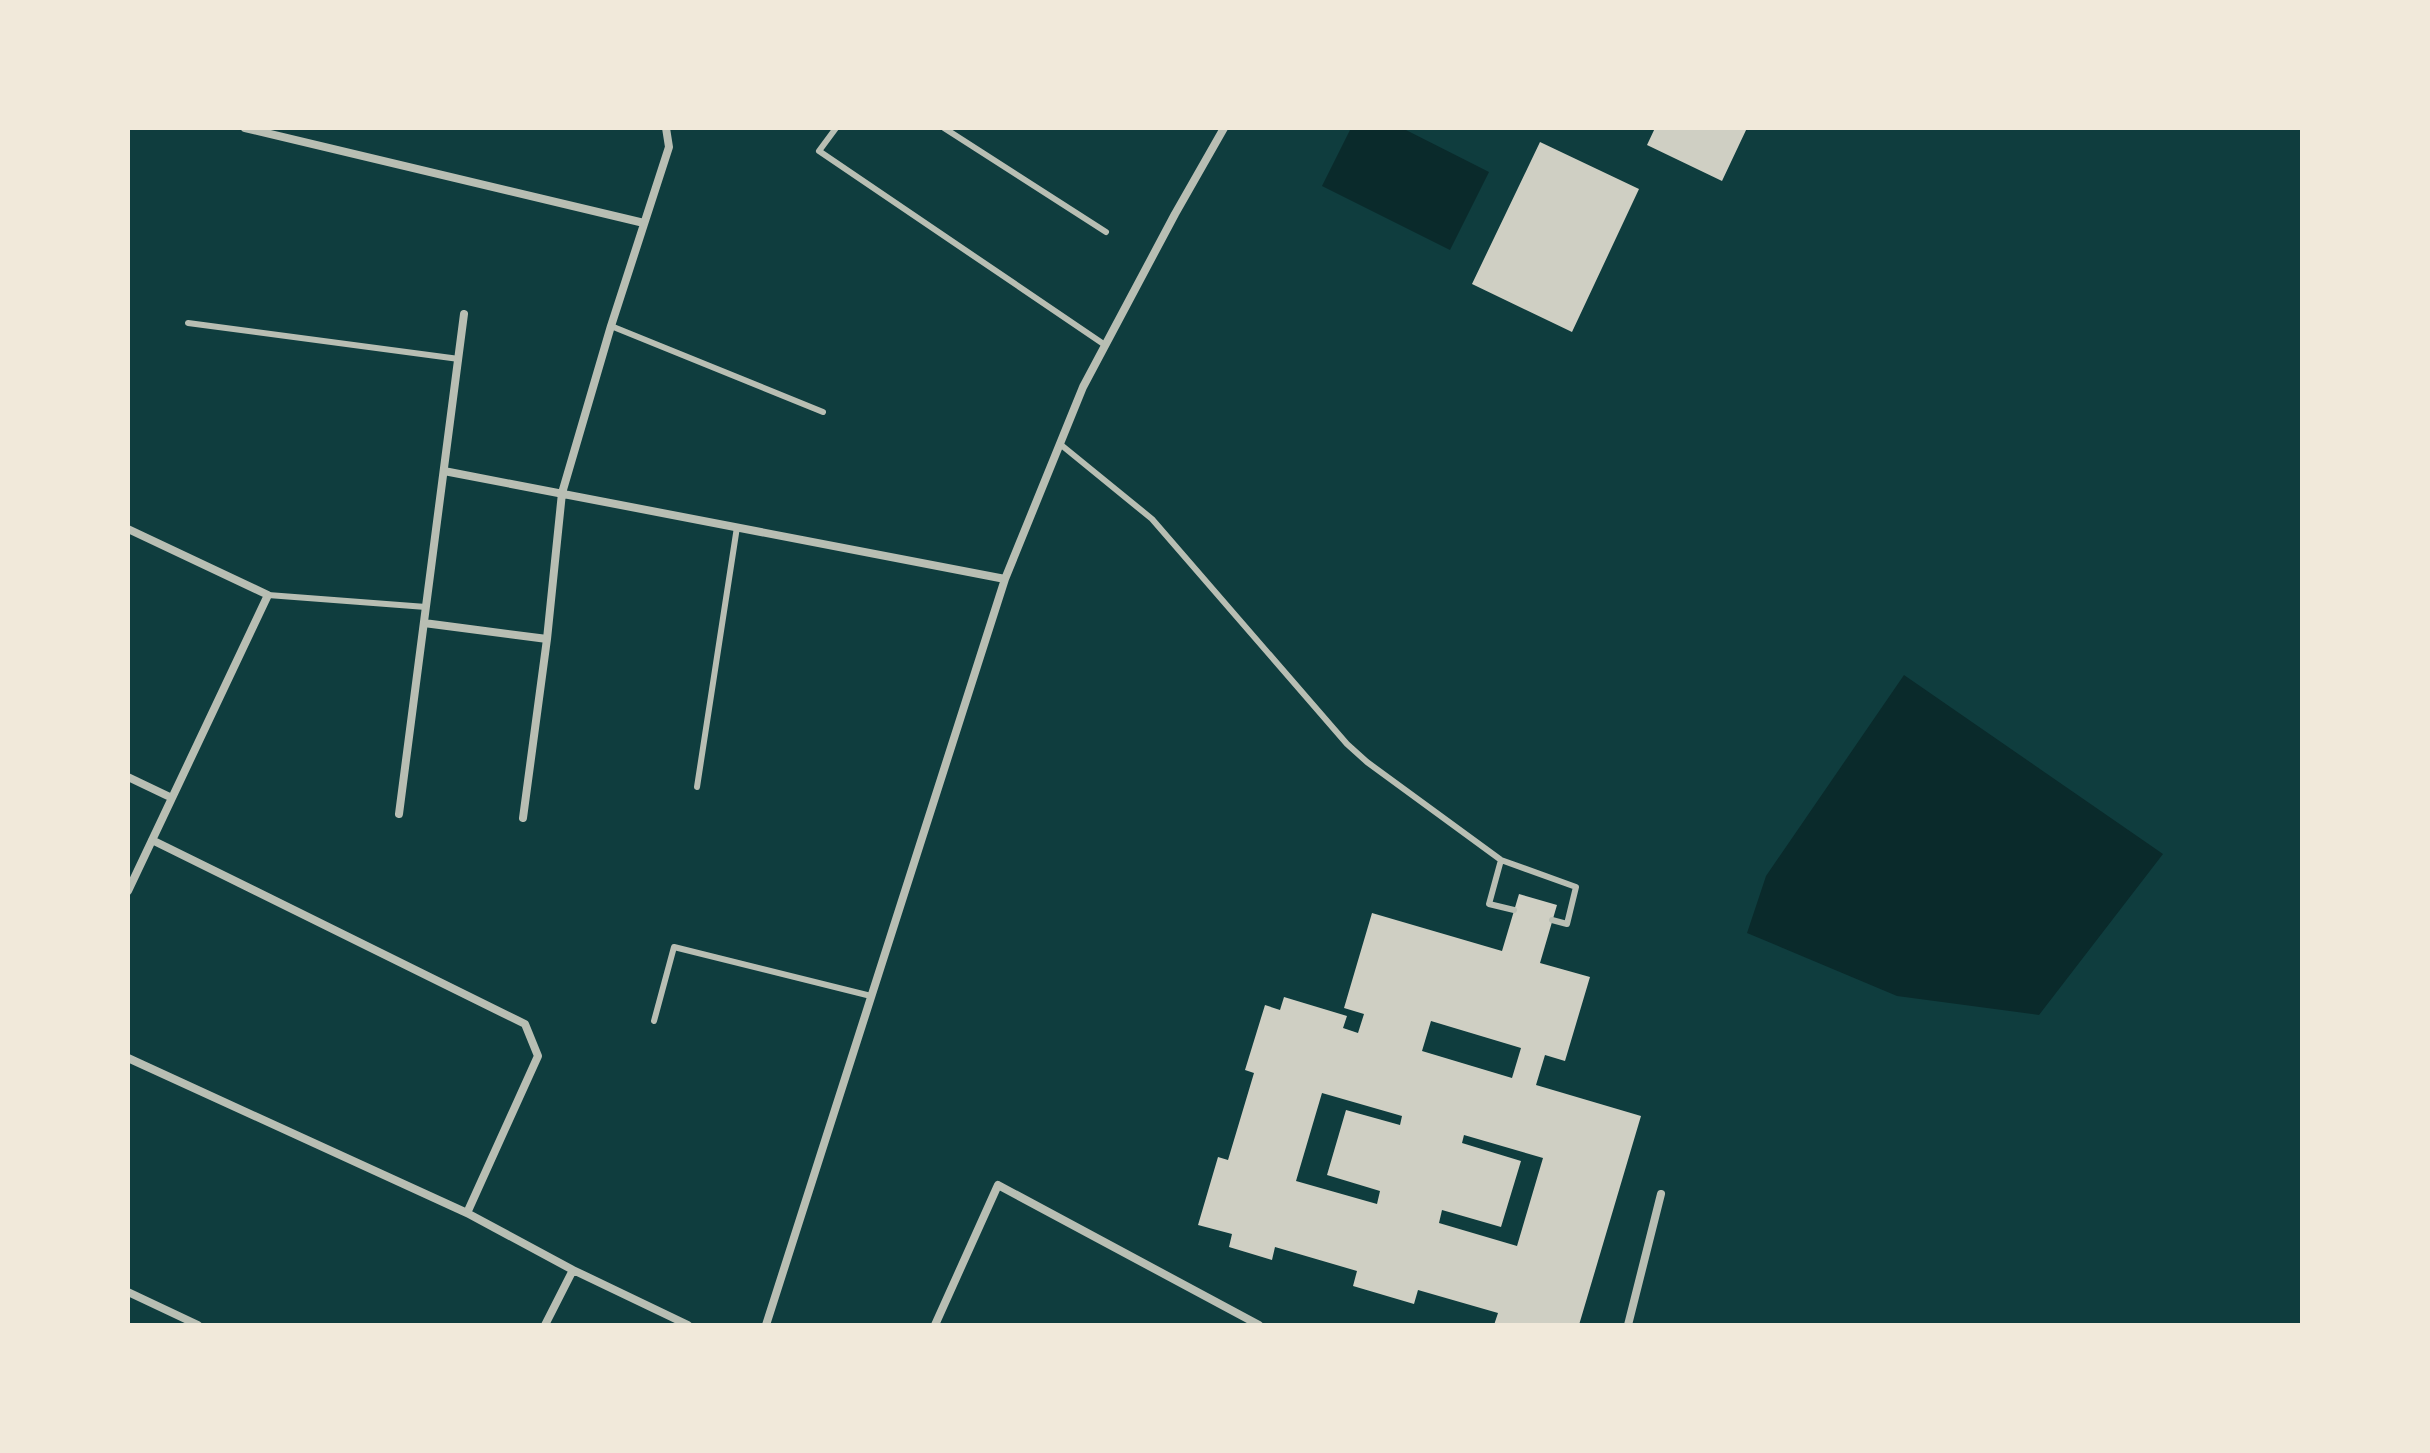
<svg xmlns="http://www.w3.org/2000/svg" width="2430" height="1453" font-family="'Golos Text',sans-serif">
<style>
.water{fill:#0a2a2b}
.building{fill:#cfcfc3;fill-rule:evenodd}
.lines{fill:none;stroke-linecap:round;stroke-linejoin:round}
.service{stroke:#b8beb3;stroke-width:6}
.minor{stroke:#b8beb3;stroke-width:8}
</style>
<rect width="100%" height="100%" fill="#0f3d3e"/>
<path class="water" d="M1351 128H1402L1489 172 1450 250 1322 186Z
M1904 675 2163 854 2039 1015 1897 996 1747 933 1766 876Z"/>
<path class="building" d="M1655 128H1747L1722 181 1647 145Z
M1540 142 1639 189 1572 332 1472 284Z
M1519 894 1557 905 1540 963 1590 977 1565 1061 1545 1055 1536 1085 1641 1116 1579 1325H1494L1498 1313 1418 1290 1414 1304 1353 1286 1357 1271 1275 1247 1272 1260 1229 1247 1232 1234 1198 1225 1218 1157 1228 1160 1254 1073 1245 1070 1265 1005 1280 1010 1284 997 1347 1016 1343 1028 1358 1033 1364 1014 1344 1008 1372 913 1502 951ZM1431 1021 1521 1048 1512 1078 1422 1051ZM1322 1093 1402 1116 1400 1125 1346 1110 1327 1175 1380 1191 1377 1204 1296 1181ZM1464 1135 1543 1158 1517 1246 1439 1223 1442 1210 1501 1227 1521 1161 1462 1143Z"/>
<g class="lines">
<path class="service" d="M836 128 819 151 1105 345
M944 128 1106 232
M188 323 459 359
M611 326 823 412
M1060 444 1152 519 1347 744 1367 762 1501 860 1576 887 1567 924 1552 920
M268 595 426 607
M697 787 737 527
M1501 860 1489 904 1514 910
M654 1021 674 947 871 996"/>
<path class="minor" d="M245 128 644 223
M444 471 1005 579
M128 529 268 595 128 891
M424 623 547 639
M128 777 172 798
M399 814 464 314
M523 818 547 639 562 493 611 326 669 147 666 128
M152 840 525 1024 538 1056 467 1213
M128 1058 467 1213 573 1270 688 1325
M128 1292 198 1325
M545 1325 573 1270
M766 1325 1005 579 1083 387 1175 214 1224 128
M935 1325 998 1185 1259 1325
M1628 1325 1661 1194"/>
</g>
<rect width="2430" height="1453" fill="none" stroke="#f1e9da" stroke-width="260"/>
</svg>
